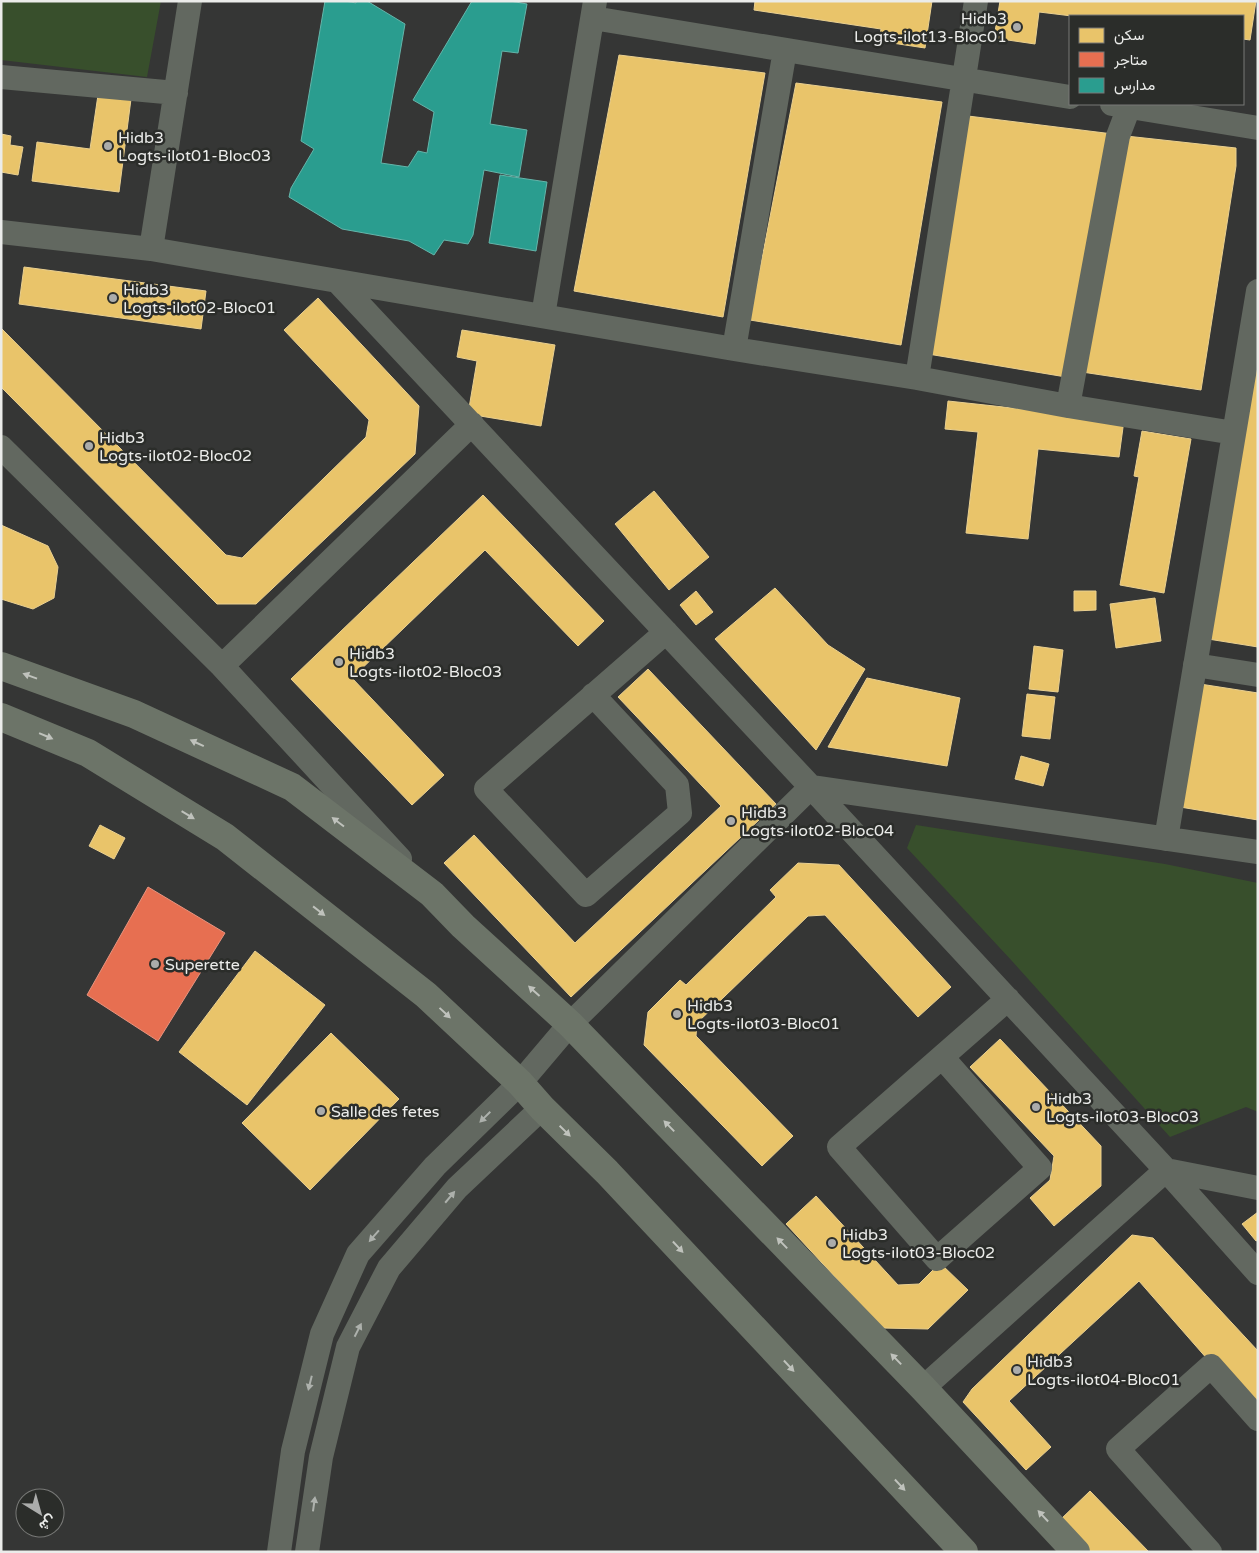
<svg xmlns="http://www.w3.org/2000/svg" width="1259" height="1553" font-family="'Varela Round',Vazirmatn,sans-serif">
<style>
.green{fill:#384f2c}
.homes{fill:#e9c46a;stroke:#ead090}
.shops{fill:#e76f51;stroke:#e8947f}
.schools{fill:#2a9d8f;stroke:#64b5aa}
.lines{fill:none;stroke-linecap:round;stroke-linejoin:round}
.street{stroke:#626860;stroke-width:24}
.secondary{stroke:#6c7468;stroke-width:28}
.oneway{fill:#bfc2bc}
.oneway2{fill:#adb1ac}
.poi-dot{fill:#abacab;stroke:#2b2d2a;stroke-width:2}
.labels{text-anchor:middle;stroke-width:5;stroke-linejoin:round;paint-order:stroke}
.poi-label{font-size:16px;fill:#ebecea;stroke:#2b2d2a;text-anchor:start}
</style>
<rect width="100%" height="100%" fill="#353635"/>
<path class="green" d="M1 1H161L147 77 1 60Z
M916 825 1165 864 1258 883V1112L1246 1107 1170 1137 1012 961 907 848Z"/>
<path class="homes" d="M755 1H932L925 48 879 41 881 29 754 10Z
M1000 1H1256L1250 40 1243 39V16H1072L1039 12 1035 44 994 38Z
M619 55 765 73 723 317 574 291Z
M796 83 942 102 901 345 750 320Z
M98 95 131 99 119 192 32 181 37 142 90 149Z
M968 116 1113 134 1072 378 922 353Z
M1 134 11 136 10 145 23 147 18 175 1 172Z
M1126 136 1236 148V166L1201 390 1082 372Z
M24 267 206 291 201 329 19 304Z
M318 298 419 406 415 454 256 604H217L1 387V328L226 555 242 558 366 437 369 420 284 330Z
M462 330 555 345 541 426 468 414 477 361 457 357Z
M1258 356V647L1208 639Z
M948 401 1124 420 1119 457 1038 449 1028 539 966 533 978 432 945 429Z
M1142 431 1191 439 1164 593 1120 585 1139 477 1134 476Z
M654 491 709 557 669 590 615 524Z
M483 495 604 621 578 646 485 550 352 678 444 775 412 805 291 679Z
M1 525 48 546 58 567 54 598 33 609 1 599Z
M775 588 828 645 865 669 816 750 715 639Z
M696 591 713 612 696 625 680 605Z
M1074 591H1096V610L1074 611Z
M1155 598 1161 641 1116 648 1110 604Z
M1034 646 1063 650 1058 692 1029 689Z
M648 669 776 804 571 997 444 863 474 835 575 943 721 806 618 697Z
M867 678 960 698 947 766 828 747Z
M1200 684 1258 693V820L1180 807Z
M1027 694 1055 697 1050 739 1022 736Z
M1021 756 1049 764 1043 786 1015 779Z
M100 825 125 838 114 859 89 846Z
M798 863 839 865 951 987 918 1017 825 915 808 916 697 1023 696 1036 793 1136 762 1166 644 1045 648 1012 680 980 686 985 776 897 770 890Z
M255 951 325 1005 247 1105 179 1052Z
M331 1033 399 1099 310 1190 242 1123Z
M1000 1039 1101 1146V1186L1054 1226 1030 1198 1050 1180 1054 1156 970 1067Z
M816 1196 898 1285 919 1284 940 1263 968 1290 928 1329 882 1328 786 1224Z
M1258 1212V1240L1256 1241 1242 1224Z
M1132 1235 1153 1238 1258 1351V1417L1139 1281 1009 1401 1051 1447 1026 1470 963 1402 972 1389Z
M1090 1491 1149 1552H1091L1060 1520Z"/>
<path class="shops" d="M148 887 225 933 158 1041 87 995Z"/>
<path class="schools" d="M325 1H345L356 3V1H367L405 24 381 163 408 167 418 151 427 153 434 112 413 100 472 1H510L527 4 518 53 502 51 490 124 527 130 519 177 484 170 473 235 468 244 444 240 434 255 409 241 342 229 289 197 291 188 314 149 301 141Z
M500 175 547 182 536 251 489 243Z"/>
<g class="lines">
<path class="street" d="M593 18 1070 97
M1 77 176 93
M1112 104 1258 128
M1 232 151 249 734 349 917 378 1068 406 1234 433
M151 249 190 1
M338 282 811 787 1166 1170 1258 1273
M543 316 595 1
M734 349 785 50
M917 378 976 1
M1068 406 1118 136 1129 107
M1 447 222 666 400 859
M1195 665 1258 675
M222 666 472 424
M593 695 677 785 680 813 586 895 486 789 666 632
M1166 839 1258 291
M942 1057 1040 1168 937 1259 839 1147 1008 999
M923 1388 1166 1170 1258 1188
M279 1552 293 1451 322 1334 358 1254 435 1166 520 1083 570 1024 811 787 1258 852
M307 1552 321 1457 348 1347 389 1268 457 1188 542 1108
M1210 1552 1118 1449 1211 1366 1258 1419"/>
<path class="secondary" d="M1 666 134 714 292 787 432 894 463 926 570 1024 923 1388 1076 1552
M1 717 88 753 225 837 426 995 520 1083 542 1108 607 1172 964 1552"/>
</g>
<defs><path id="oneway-solid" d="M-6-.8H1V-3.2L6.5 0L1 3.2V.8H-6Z" transform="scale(1.25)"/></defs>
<g class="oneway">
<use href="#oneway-solid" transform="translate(30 676) rotate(-160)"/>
<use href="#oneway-solid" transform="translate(46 736) rotate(23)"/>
<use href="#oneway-solid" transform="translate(197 743) rotate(-155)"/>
<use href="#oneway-solid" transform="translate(188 815) rotate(31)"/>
<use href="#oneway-solid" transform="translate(338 822) rotate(-143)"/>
<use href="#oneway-solid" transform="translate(319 911) rotate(38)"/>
<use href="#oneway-solid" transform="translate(534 991) rotate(-138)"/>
<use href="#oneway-solid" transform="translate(445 1013) rotate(43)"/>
<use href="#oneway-solid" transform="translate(669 1126) rotate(-134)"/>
<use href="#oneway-solid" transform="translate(565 1131) rotate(44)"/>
<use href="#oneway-solid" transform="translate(782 1243) rotate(-134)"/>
<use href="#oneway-solid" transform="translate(678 1247) rotate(47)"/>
<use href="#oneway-solid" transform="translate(896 1359) rotate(-134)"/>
<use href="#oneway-solid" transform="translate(789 1366) rotate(47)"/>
<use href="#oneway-solid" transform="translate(900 1485) rotate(47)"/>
<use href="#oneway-solid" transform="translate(1043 1516) rotate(-133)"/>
</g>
<g class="oneway2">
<use href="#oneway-solid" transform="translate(485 1117) rotate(135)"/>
<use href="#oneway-solid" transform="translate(450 1197) rotate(-50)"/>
<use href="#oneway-solid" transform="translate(374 1236) rotate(131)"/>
<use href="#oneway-solid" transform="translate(358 1330) rotate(-63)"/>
<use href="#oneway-solid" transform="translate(310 1383) rotate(104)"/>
<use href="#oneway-solid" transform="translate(314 1504) rotate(-82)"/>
</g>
<g class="poi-dot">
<circle cx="1017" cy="27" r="5"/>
<circle cx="108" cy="146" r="5"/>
<circle cx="113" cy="298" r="5"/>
<circle cx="89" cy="446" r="5"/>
<circle cx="339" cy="662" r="5"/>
<circle cx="731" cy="821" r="5"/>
<circle cx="155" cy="964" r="5"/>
<circle cx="677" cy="1014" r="5"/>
<circle cx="1036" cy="1107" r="5"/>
<circle cx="321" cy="1111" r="5"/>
<circle cx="832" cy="1243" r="5"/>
<circle cx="1017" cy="1370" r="5"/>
</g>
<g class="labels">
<g class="poi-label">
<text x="1007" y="24" text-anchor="end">Hidb3<tspan x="1007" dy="18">Logts-ilot13-Bloc01</tspan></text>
<text x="118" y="143">Hidb3<tspan x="118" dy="18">Logts-ilot01-Bloc03</tspan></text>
<text x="123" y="295">Hidb3<tspan x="123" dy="18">Logts-ilot02-Bloc01</tspan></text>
<text x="99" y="443">Hidb3<tspan x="99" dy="18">Logts-ilot02-Bloc02</tspan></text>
<text x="349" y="659">Hidb3<tspan x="349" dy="18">Logts-ilot02-Bloc03</tspan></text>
<text x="741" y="818">Hidb3<tspan x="741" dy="18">Logts-ilot02-Bloc04</tspan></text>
<text x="165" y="970">Superette</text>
<text x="687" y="1011">Hidb3<tspan x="687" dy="18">Logts-ilot03-Bloc01</tspan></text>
<text x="1046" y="1104">Hidb3<tspan x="1046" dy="18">Logts-ilot03-Bloc03</tspan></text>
<text x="331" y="1117">Salle des fetes</text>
<text x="842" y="1240">Hidb3<tspan x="842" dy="18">Logts-ilot03-Bloc02</tspan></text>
<text x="1027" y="1367">Hidb3<tspan x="1027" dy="18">Logts-ilot04-Bloc01</tspan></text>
</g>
</g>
<rect width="1259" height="1553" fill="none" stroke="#ebecea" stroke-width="5"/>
<rect x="1069" y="15" width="175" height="90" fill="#2b2d2a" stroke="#787977"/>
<rect x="1079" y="28" width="25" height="15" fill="#e9c46a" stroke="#787977"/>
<text x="1114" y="40" font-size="15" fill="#ebecea">سكن</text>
<rect x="1079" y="52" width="25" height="15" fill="#e76f51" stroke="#787977"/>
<text x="1114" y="65" font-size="15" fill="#ebecea">متاجر</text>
<rect x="1079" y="78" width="25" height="15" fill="#2a9d8f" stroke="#787977"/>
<text x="1114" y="90" font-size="15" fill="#ebecea">مدارس</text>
<g transform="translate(40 1513) rotate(143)"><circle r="24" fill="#2b2d2a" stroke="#787977"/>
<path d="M0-4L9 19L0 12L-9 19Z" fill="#abacab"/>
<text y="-8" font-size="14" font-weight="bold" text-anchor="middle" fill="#ebecea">ش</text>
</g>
</svg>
